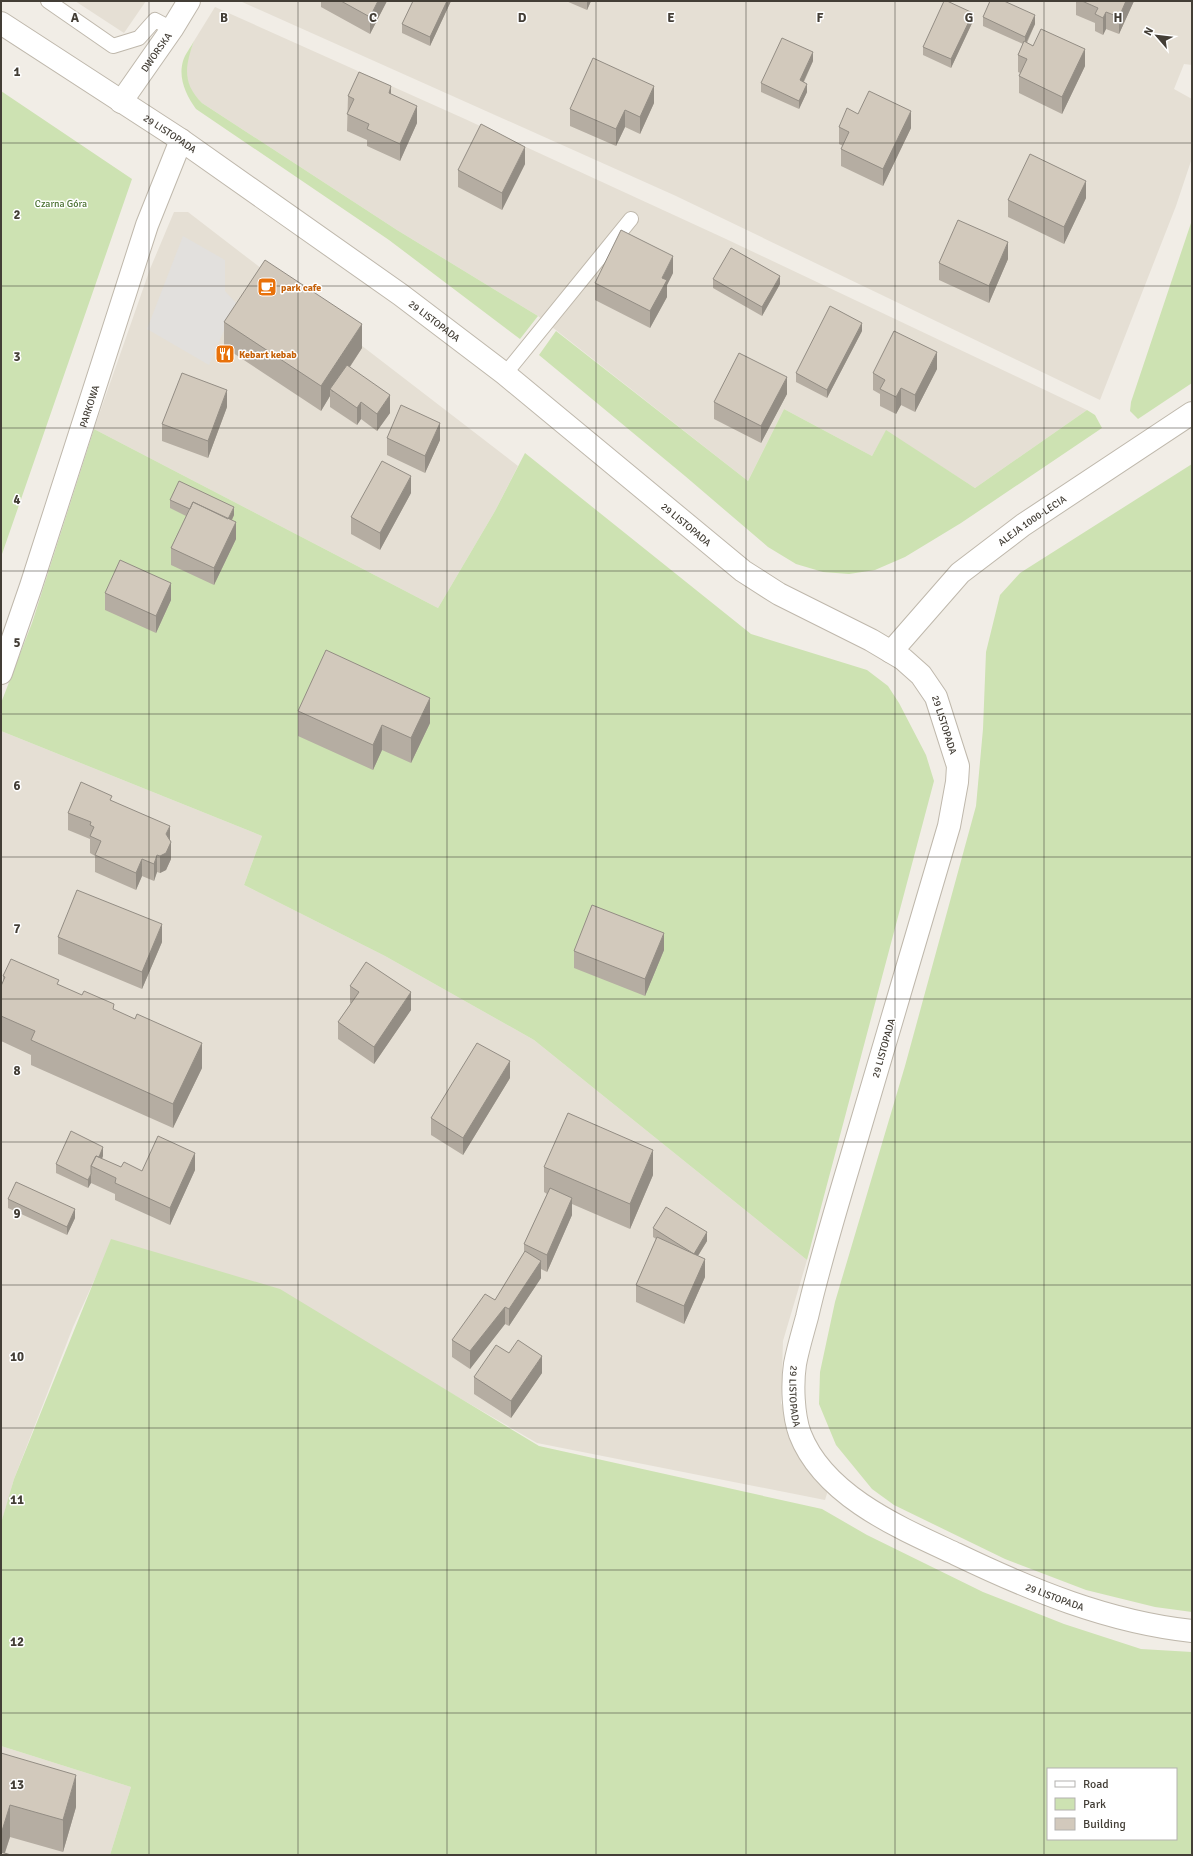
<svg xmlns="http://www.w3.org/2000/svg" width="1193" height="1856" font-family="Signika,sans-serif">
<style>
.residential{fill:#e5dfd4}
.green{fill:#cde2b2;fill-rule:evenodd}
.parking{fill:#e2e0dd}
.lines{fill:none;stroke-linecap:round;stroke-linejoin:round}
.service-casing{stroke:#bfb8ac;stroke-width:16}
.minor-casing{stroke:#bfb8ac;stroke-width:24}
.tertiary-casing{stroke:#bfb8ac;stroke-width:24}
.service{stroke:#fff;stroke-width:14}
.minor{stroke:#fff;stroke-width:22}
.tertiary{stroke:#fff;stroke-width:22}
.wall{fill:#b5ada2}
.shaded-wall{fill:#938d84}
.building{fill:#d2c9bc;stroke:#938d84}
.grid{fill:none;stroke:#433e36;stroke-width:1;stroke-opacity:0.55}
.labels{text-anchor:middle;stroke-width:3;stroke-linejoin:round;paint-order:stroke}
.street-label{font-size:10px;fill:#433e36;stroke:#fff}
.park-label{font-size:10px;fill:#486f2f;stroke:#fff}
.food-label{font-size:10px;font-weight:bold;fill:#c56008;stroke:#fff;text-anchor:start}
.grid-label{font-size:13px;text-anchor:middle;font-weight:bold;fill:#433e36;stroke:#fff;stroke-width:3;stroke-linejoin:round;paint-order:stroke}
</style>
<rect width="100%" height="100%" fill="#f1ede6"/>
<path class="residential" d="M75 1H146L124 33Z
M240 1H1192V65L1184 64 1174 89 1192 99V158L1176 206 1100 400 676 196Z
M215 7 465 119 726 239 1087 410 975 488 886 431 872 456 784 409 748 481 538 316 397 230 202 103 191 92 187 78V60L194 41Z
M174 212H188L518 466 495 511 438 608 94 429 150 269Z
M1 731 262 836 244 885 385 956 534 1040 807 1260 783 1341 781 1403 808 1467 829 1487 825 1500 537 1443 280 1294 112 1241 73 1327 14 1479 1 1524Z
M1 1746 131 1787 110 1855H1Z"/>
<path class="green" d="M194 41C185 66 182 83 202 103L397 230 538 316 520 339 389 240 196 109C186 95 178 78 183 61 185 54 191 47 194 41Z
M1 91 132 179 1 557Z
M1192 220V383L1138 419 1130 411 1131 402Z
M556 331 748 481 784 409 872 456 886 430 975 488 1087 410 1095 415 1102 428 961 523 905 557 875 570 849 574 823 572 796 564 768 547 685 476 539 355Z
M94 429 438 608 495 511 525 453 751 634 867 670 888 686 899 703 926 755 934 781 807 1260 534 1040 385 956 244 885 262 836 1 731V703L32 623Z
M1192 464V1612L1155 1607 1086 1590 1005 1559 894 1505 872 1489 836 1445 819 1404 820 1372 835 1302 905 1066 976 806 983 729 986 652 1000 595 1020 573Z
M111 1239 280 1289 539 1446 822 1509 867 1535 983 1592 1064 1624 1141 1649 1192 1652V1855H110L131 1787 1 1746V1523L14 1479ZM1048 1769H1176V1839H1048Z"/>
<path class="parking" d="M183 236 225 260V291L236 303 209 365 147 329Z"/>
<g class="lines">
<g class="service-casing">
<path id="service" d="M48 1 113 46 139 38 155 20 172 29
M505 374 631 219"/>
</g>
<g class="minor-casing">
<g id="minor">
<path id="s1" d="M121 102 172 29 189 1"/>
<path id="s2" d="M1 673 31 586 147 225 181 140"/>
</g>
</g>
<g class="tertiary-casing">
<g id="tertiary">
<path id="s3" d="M1 23 181 140 401 295 505 374 743 571 779 594 871 640 903 659 921 675 936 697 958 766 957 782 949 826C916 939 882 1052 849 1165 834 1215 819 1265 807 1317 803 1332 798 1348 795 1364 792 1384 793 1415 800 1434 824 1496 900 1528 956 1554 1031 1590 1108 1622 1192 1631"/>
<path id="s4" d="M891 652 960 573 1023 525 1192 413"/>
</g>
</g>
<use href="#service" class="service"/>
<use href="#minor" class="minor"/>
<use href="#tertiary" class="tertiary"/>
</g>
<path class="wall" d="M321 1H387L370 34 321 7Z
M413 1H451L430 46 402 33V24Z
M566 1H591L587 10Z
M1076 1H1134L1119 34 1106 29 1103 35 1095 31V23L1076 15Z
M983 17 1035 24 1027 43 1085 66 1062 114 1019 93V76L1020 73 1018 72V55L1023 44 983 26Z
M973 21 951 68 923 55V47Z
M813 61 804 82 807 92 799 109 761 92V83Z
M391 94 417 123 400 161 367 146V140L347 131 348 96Z
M654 103 640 134 625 127 616 146 570 126V109Z
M858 114 911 128 883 186 841 166V149L843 146 839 144V127Z
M525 164 502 210 458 187V170Z
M1086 198 1064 244 1008 217V200Z
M1008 259 989 303 939 280V263Z
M673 273 667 285V297L650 328 595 300V283Z
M713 279 780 284 762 316 713 288Z
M224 322 362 348 350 367 390 413 377 431 361 419 357 425 330 407V396L321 411 224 347Z
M862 331 827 398 796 382V373Z
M937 369 915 412 901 405 896 414 880 406V394L873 390V373Z
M787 394 761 443 714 419V402Z
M227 407 208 458 162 441V424Z
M387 438 440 440 425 473 387 455Z
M411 493 380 550 351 534V517Z
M170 500 234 515 232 520 236 539 214 585 171 565V548L186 516 170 508Z
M105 593 171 600 156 633 105 610Z
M298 711 430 723 411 763 382 750 373 770 298 736Z
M112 801 170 840 171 859 166 870 160 873 157 872 154 881 142 876 136 890 95 872V856L90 853V839L68 830V813Z
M58 937 162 942 142 989 58 954Z
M664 950 645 996 574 968V951Z
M3 976 59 985 114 1010 202 1068 173 1128 31 1065V1055L1 1041V986L3 982Z
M350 986 411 1010 374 1064 338 1039V1022L351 1003H350Z
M510 1078 463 1155 431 1135V1118Z
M103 1156 102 1159 121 1167 142 1171 195 1170 170 1225 115 1200V1194L91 1183 88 1188 56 1173V1164Z
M544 1167 653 1175 630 1229 572 1204V1215L547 1272 541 1269V1278L509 1326 505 1324 470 1369 452 1357V1340L495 1300 524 1253V1244L547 1194 544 1192Z
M8 1199 75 1218 67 1235 8 1208Z
M653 1228 707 1241 698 1256 705 1277 684 1324 636 1302V1285L656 1239 653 1237Z
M509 1353 542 1373 511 1418 474 1394V1377Z
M1 1753 76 1807 63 1852 10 1837 5 1853 1 1855Z"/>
<path class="shaded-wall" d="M378 1H387L370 34V17Z
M447 1H451L430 46V37Z
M587 1H591L587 10Z
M1126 1H1134L1119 34V17Z
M1106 12V29L1103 35V18Z
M973 13V21L951 68V59Z
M1035 15V24L1025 45V37Z
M1085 49V66L1062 114V97Z
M813 52V61L800 89V80Z
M807 84V92L799 109V101Z
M391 86V103L389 93Z
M654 86V103L640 134V117Z
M417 106V123L400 161V144Z
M625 110V127L616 146V129Z
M911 111V128L883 186V169Z
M525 147V164L502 210V193Z
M1086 181V198L1064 244V227Z
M1008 242V259L989 303V286Z
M673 256V273L667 285V297L650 328V311L662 278Z
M780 276V284L762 316V307Z
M862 323V331L827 398V390Z
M362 324V348L333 392 330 389V396L321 411V386Z
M937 352V369L915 412V395Z
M787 377V394L761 443V426Z
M901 388V405L896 414V397Z
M227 390V407L208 458V441Z
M390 395V413L377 431V414Z
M361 402V419L357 425V408Z
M440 423V440L425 473V456Z
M411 476V493L380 550V533Z
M234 507V515L225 534V526Z
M236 522V539L214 585V568Z
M171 583V600L156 633V616Z
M430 698V723L411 763V738Z
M382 725V750L373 770V745Z
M170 826V843L166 834Z
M171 842V859L166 870 160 873V856Z
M157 855V872L154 881V864Z
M142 859V876L136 890V873Z
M162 924V942L142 989V972Z
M664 933V950L645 996V979Z
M411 992V1010L374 1064V1047Z
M202 1043V1068L173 1128V1104Z
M510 1061V1078L463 1155V1138Z
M103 1147V1156L97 1169 94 1168Z
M653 1150V1175L630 1229V1204Z
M195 1153V1170L170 1225V1208Z
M91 1174V1183L88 1188V1180Z
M572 1198V1215L547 1272V1255Z
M75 1209V1218L67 1235V1227Z
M707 1232V1241L694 1262V1254Z
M705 1259V1277L684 1324V1306Z
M541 1261V1278L509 1326V1309Z
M505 1307V1324L470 1369V1351Z
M542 1356V1373L511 1418V1401Z
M76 1775V1807L63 1852V1820Z
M10 1805V1837L4 1855H1V1834Z"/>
<path class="building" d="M341 1H378L370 17Z
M413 1H447L430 37 402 24Z
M944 1H947L973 13 951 59 923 47Z
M990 1H1004L1035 15 1025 37 983 17Z
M1082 1H1126L1119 17 1106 12 1103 18 1095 14 1098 8Z
M1041 29 1085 49 1062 97 1019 76 1027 59 1018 55 1024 41 1033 46Z
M782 38 813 52 800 80 807 84 799 101 761 83Z
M593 58 654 86 640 117 625 110 616 129 570 109Z
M359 72 391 86 389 93 417 106 400 144 367 129 369 124 347 114 354 99 348 96Z
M869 91 911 111 883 169 841 149 849 132 839 127 847 108 858 114Z
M481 124 525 147 502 193 458 170Z
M1030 154 1086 181 1064 227 1008 200Z
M958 220 1008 242 989 286 939 263Z
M621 230 673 256 662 278 667 280 650 311 595 283Z
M731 248 780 276 762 307 713 279Z
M265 260 362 324 321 386 224 322Z
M830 306 862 323 827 390 796 373Z
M894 331 937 352 915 395 901 388 896 397 880 389 885 380 873 373Z
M739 353 787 377 761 426 714 402Z
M347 365 390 395 377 414 361 402 357 408 330 389Z
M182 373 227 390 208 441 162 424Z
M401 405 440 423 425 456 387 438Z
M382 461 411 476 380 533 351 517Z
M179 481 234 507 228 519 193 502 190 509 170 500Z
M193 502 236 522 214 568 171 548Z
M120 560 171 583 156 616 105 593Z
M326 650 430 698 411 738 382 725 373 745 298 711Z
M81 782 112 796 110 800 170 826 166 834 171 842 166 853 160 856 157 855 154 864 142 859 136 873 95 855 101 841 90 836 94 827 90 825 91 822 68 813Z
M77 890 162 924 142 972 58 937Z
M592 905 664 933 645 979 574 951Z
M11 959 59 980 57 984 82 995 84 991 114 1004 113 1009 135 1019 137 1014 202 1043 173 1104 31 1040 35 1031 1 1016V986L5 977 3 976Z
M366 962 411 992 374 1047 338 1022 359 992 350 986Z
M477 1043 510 1061 463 1138 431 1118Z
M568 1113 653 1150 630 1204 544 1167Z
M71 1131 103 1147 99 1157 96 1156 91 1166V1174L88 1180 56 1164Z
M158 1136 195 1153 170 1208 115 1183 116 1178 91 1166 96 1156 121 1167 124 1162 142 1171Z
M16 1182 75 1209 67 1227 8 1199Z
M550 1188 572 1198 547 1255 524 1244Z
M666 1207 707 1232 694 1254 653 1228Z
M657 1237 705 1259 684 1306 636 1285Z
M525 1251 541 1261 509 1309 505 1307 470 1351 452 1340 485 1294 495 1300Z
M518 1340 542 1356 511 1401 474 1377 496 1345 509 1353Z
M1 1753 76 1775 63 1820 10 1805 1 1834Z
M1 1852 11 1855H1Z"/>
<path class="grid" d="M149 1V1855M298 1V1855M447 1V1855M596 1V1855M746 1V1855M895 1V1855M1044 1V1855M1 143H1192M1 286H1192M1 428H1192M1 571H1192M1 714H1192M1 857H1192M1 999H1192M1 1142H1192M1 1285H1192M1 1428H1192M1 1570H1192M1 1713H1192"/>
<defs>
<g id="cafe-square" transform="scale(1)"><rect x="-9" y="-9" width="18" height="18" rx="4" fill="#e8710a" stroke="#fff"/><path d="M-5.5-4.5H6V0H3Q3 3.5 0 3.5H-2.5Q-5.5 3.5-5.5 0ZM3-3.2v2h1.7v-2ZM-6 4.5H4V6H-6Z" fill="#fff"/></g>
<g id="restaurant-square" transform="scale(1)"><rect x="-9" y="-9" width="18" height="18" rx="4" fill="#e8710a" stroke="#fff"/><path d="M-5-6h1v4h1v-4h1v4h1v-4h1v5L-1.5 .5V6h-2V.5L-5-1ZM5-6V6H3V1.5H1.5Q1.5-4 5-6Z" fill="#fff"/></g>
</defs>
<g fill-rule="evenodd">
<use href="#cafe-square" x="267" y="287"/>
<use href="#restaurant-square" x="225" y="354"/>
</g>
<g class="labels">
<g class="street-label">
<text dy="4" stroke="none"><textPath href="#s1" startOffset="61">DWORSKA</textPath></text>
<text dy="4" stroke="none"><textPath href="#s3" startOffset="202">29 LISTOPADA</textPath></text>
<text dy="4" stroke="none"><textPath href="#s3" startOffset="526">29 LISTOPADA</textPath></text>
<text dy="4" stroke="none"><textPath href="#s2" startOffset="281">PARKOWA</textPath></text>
<text dy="4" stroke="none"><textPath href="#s4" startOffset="194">ALEJA 1000-LECIA</textPath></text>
<text dy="4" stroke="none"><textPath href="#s3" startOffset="850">29 LISTOPADA</textPath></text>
<text dy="4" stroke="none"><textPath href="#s3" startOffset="1186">29 LISTOPADA</textPath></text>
<text transform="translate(883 1048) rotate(-74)" y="4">29 LISTOPADA</text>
<text dy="4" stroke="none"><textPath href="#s3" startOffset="1882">29 LISTOPADA</textPath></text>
<text dy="4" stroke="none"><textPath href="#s3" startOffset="2230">29 LISTOPADA</textPath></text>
</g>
<g class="park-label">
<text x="61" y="207">Czarna Góra</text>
</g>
<g class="food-label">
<text x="281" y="291">park cafe</text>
<text x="239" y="358">Kebart kebab</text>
</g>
</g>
<g class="grid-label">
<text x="75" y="22">A</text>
<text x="224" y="22">B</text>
<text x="373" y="22">C</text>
<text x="522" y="22">D</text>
<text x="671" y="22">E</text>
<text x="820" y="22">F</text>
<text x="969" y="22">G</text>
<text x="1118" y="22">H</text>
<text x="17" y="76">1</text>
<text x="17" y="219">2</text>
<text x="17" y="361">3</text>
<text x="17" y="504">4</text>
<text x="17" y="647">5</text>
<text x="17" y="790">6</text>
<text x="17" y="933">7</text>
<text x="17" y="1075">8</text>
<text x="17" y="1218">9</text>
<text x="17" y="1361">10</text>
<text x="17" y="1504">11</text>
<text x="17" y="1646">12</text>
<text x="17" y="1789">13</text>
</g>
<rect width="1193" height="1856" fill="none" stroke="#433e36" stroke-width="4"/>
<rect x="1047" y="1768" width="130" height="72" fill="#ffffff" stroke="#b4b2af"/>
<rect x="1055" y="1781" width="20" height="6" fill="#ffffff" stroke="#b4b2af"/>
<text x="1083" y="1788" font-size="12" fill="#433e36">Road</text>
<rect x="1055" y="1798" width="20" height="12" fill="#cde2b2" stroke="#b4b2af"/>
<text x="1083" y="1808" font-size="12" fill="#433e36">Park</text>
<rect x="1055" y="1818" width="20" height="12" fill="#d2c9bc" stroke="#b4b2af"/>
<text x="1083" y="1828" font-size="12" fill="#433e36">Building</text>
<g transform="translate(1157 36) rotate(298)" stroke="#ffffff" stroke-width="3" paint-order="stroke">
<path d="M0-3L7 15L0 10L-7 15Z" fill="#433e36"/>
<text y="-6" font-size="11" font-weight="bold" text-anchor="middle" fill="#433e36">N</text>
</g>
</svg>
